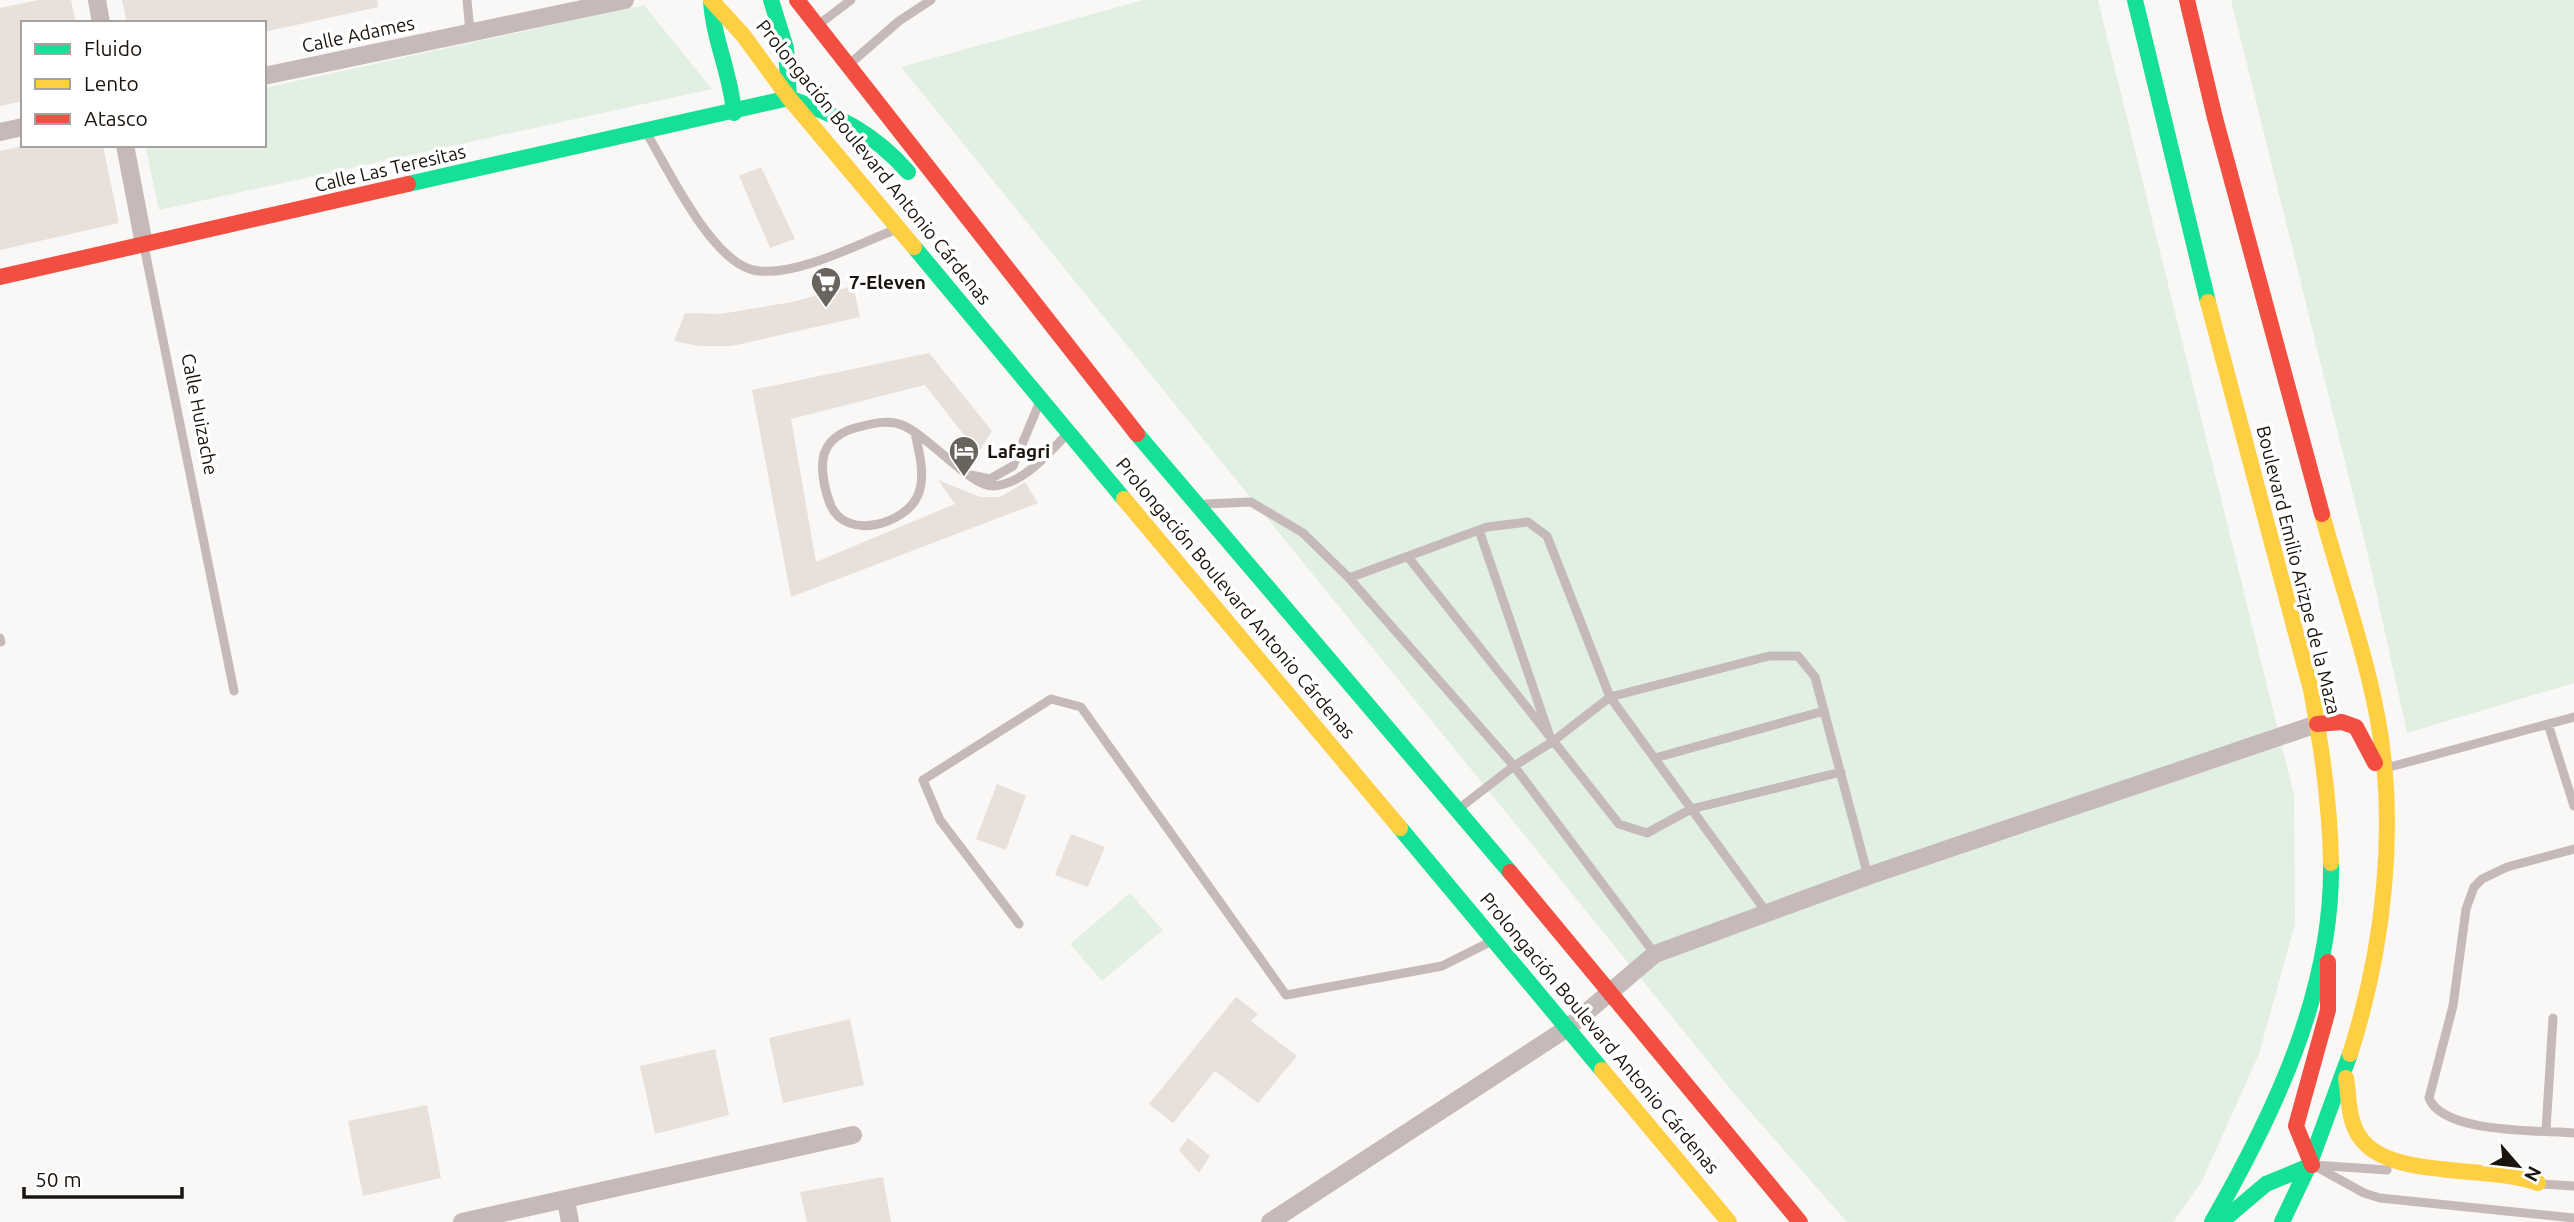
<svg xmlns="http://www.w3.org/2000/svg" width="2574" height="1222" font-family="Ubuntu,sans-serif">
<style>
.green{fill:#e1f0e3}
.building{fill:#e8e0da}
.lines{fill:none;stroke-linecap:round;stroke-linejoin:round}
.lane{stroke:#c6b9b9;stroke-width:9}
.street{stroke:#c6b9b9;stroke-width:18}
.fast{stroke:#16e098;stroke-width:16}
.slow{stroke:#ffcf43;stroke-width:16}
.jam{stroke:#f24e42;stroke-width:16}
.labels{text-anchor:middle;stroke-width:7;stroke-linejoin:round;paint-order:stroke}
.street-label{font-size:19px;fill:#1c140e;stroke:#fff}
.poi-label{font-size:19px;font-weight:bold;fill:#1c140e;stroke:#fff;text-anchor:start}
</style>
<rect width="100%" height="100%" fill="#faf8f6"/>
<path class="green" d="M1143 0H2098L2294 795 2295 924 2259 1054 2202 1181 2173 1222H1847L1737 1097 901 67Z
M2231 0H2574V683L2407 733 2368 555Z
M644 5 712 89 159 210 145 145H264V88Z
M1130 893 1163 930 1102 981 1070 944Z"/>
<path class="building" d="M38 0H71L76 23H23V101L0 106V8Z
M122 0H377L378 7 264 32V23H127Z
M27 145H103L119 223 0 250V151Z
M761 167 795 239 770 248 739 176Z
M853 286 860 317 732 346H699L674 341 685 313 720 314 792 302Z
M929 353 992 431 978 453 925 385 791 419 816 562 955 504 938 480 980 497H1000L1025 482 1038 503 791 597 752 390Z
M997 784 1026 796 1006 850 976 839Z
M1071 834 1105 847 1088 887 1055 875Z
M1236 997 1258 1014 1251 1021 1297 1056 1258 1103 1215 1071 1173 1123 1149 1104Z
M850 1019 864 1085 783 1103 769 1038Z
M715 1049 729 1115 655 1134 640 1066Z
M427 1105 441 1178 363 1196 348 1121Z
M1188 1138 1210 1156 1199 1173 1179 1150Z
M883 1177 891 1222H807L800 1192Z"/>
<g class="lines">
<path class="lane" d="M467 0 470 32
M822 22 851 0
M853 61 899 21 931 0
M647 134C669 170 714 268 759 271 799 275 856 245 892 231
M144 246 234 691
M915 433C919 452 926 476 918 495 906 524 847 541 831 506 825 492 820 470 824 454 829 440 841 432 855 428 870 424 887 419 902 425 928 435 972 488 993 486 1023 484 1047 455 1066 435
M971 475 990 479 1013 466 1038 406
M1206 504 1251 502 1303 533 1349 578 1514 766 1461 807
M1479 530 1549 734
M1408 557 1619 824 1647 833 1691 809 1841 772
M1349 578 1487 527 1528 522 1547 536 1610 697 1767 913
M0 638 1 642
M2548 724 2574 806
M1655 758 1824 711
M2386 768 2574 717
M2574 849 2507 867 2482 879 2474 887 2466 909 2453 1006 2429 1098C2443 1134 2540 1130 2574 1133
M1019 924 940 820 923 780 1051 699 1081 707 1286 995 1442 966 1490 942
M1655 954 1514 766 1552 742 1610 697 1769 656H1798L1815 677 1868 876
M2546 1130 2553 1018
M2314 1165 2387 1170
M2315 1166 2364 1193 2380 1198 2574 1218
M2541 1184 2574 1186"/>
<path class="street" d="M97 0 101 23
M264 76 625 0
M0 132 23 127
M125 145 144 244
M566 1201 570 1222
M462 1222 853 1135
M1270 1222 1569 1027 1655 954 1868 876 2317 724"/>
<path class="fast" d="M711 0C713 39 731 74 734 113
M771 0 786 48 789 98C837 115 874 133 908 172
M2135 0 2208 302
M408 184 789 98
M914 247 1124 499
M1137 434 1510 872
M1400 828 1602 1070
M2227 1217 2266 1184 2312 1165
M2212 1222C2274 1114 2333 991 2331 863
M2282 1222 2310 1163 2350 1054"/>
<path class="slow" d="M711 0 743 35 789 98 914 247
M2208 302 2311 690C2322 748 2330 804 2331 863
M1124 499 1400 828
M2322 514C2340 580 2364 648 2377 715 2398 825 2384 948 2350 1054
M1602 1070 1729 1222
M2346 1078C2349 1096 2348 1120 2359 1136 2388 1181 2487 1164 2538 1183"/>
<path class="jam" d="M797 0 1137 434
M2187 0 2215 118 2322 514
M0 277 408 184
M2317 724 2342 722 2356 727 2375 763
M1510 872 1800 1222
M2312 1165 2296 1126 2328 1010V962"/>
</g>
<defs>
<g id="supermarket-pin" transform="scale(1.575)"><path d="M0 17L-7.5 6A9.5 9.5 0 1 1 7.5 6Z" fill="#6a645f" stroke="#fff"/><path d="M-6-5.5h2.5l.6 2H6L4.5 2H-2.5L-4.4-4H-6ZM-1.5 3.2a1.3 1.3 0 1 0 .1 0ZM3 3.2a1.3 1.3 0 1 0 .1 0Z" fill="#fff"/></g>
<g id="hotel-pin" transform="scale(1.575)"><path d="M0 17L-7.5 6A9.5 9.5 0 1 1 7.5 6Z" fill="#6a645f" stroke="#fff"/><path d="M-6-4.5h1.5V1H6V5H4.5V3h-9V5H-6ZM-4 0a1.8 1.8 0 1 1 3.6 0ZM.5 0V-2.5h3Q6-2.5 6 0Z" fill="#fff"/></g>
</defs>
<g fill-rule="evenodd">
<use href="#supermarket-pin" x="826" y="282"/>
<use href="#hotel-pin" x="964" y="451"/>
</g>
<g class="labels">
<g class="street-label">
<text transform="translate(358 34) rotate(-12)" y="7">Calle Adames</text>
<text transform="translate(874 162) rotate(51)" y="7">Prolongación Boulevard Antonio Cárdenas</text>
<text transform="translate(390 168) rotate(-13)" y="7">Calle Las Teresitas</text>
<text transform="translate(200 414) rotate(79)" y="7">Calle Huizache</text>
<text transform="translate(2299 570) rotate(76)" y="7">Boulevard Emilio Arizpe de la Maza</text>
<text transform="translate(1236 598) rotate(50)" y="7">Prolongación Boulevard Antonio Cárdenas</text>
<text transform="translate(1600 1033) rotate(50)" y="7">Prolongación Boulevard Antonio Cárdenas</text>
</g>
<g class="poi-label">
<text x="849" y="289">7-Eleven</text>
<text x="987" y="458">Lafagri</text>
</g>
</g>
<rect x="21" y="21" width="245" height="126" fill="#ffffff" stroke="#a4a19f" stroke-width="2"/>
<rect x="35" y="44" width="35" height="10" fill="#16e098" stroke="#a4a19f" stroke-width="2"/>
<text x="84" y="56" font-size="21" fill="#1c140e">Fluido</text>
<rect x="35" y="79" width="35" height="10" fill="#ffcf43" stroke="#a4a19f" stroke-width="2"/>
<text x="84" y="91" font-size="21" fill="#1c140e">Lento</text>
<rect x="35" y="114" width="35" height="10" fill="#f24e42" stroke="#a4a19f" stroke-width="2"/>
<text x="84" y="126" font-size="21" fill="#1c140e">Atasco</text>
<g transform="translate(2518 1166) rotate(118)" stroke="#ffffff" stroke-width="5" paint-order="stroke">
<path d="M0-5L12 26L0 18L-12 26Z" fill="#1c140e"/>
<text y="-10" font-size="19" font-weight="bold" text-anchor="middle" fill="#1c140e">N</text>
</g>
<path d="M24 1187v10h158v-10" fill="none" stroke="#1c140e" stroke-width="3.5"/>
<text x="35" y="1187" font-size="21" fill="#1c140e" stroke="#ffffff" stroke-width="5" paint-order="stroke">50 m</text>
</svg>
